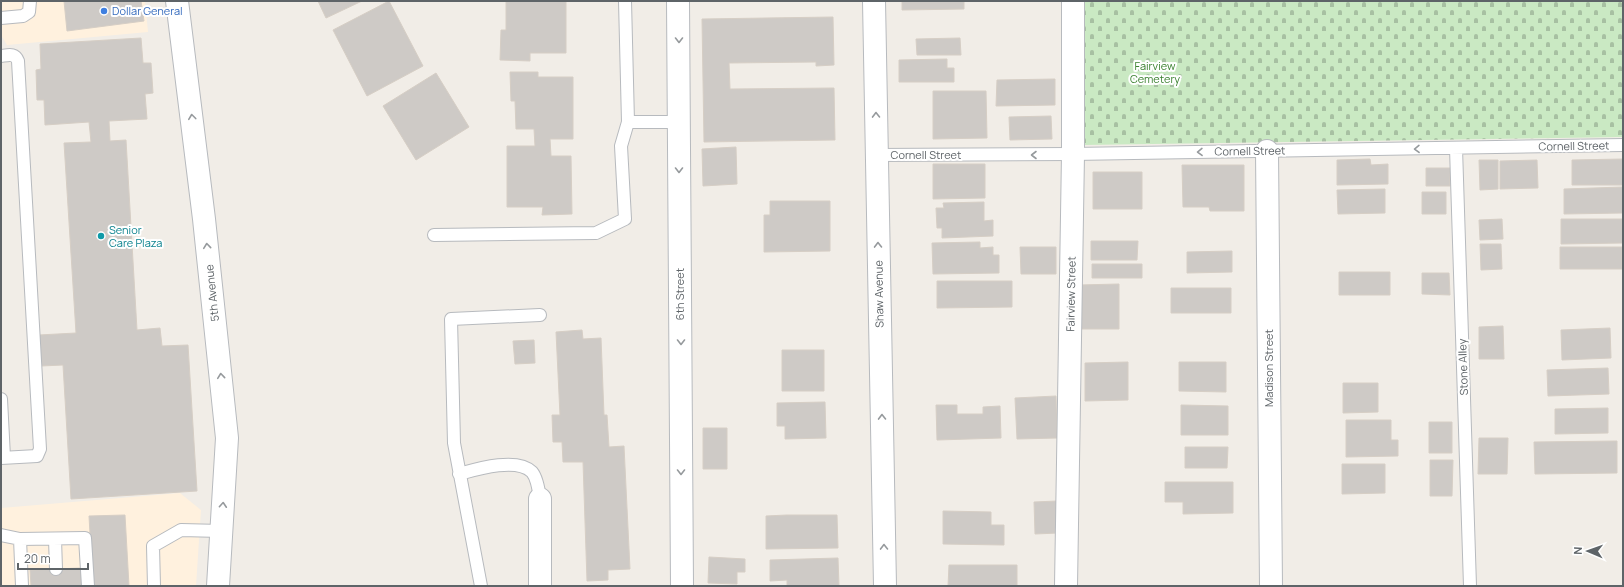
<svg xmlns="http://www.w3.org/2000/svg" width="1624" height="587" font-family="Manrope,sans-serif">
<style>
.commercial{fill:#fff1de}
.cemetery{fill:url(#cemetery-stones)}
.building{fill:#cecac6;stroke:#d6cec5}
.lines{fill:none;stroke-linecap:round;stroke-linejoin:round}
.service-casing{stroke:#b7babe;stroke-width:14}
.minor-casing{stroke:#b7babe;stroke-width:24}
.service{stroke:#fff;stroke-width:12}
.minor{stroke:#fff;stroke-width:22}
.oneway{stroke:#969a9d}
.shop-dot{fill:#3f7fe0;stroke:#fff;stroke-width:1.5}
.culture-dot{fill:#0f9aa8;stroke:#fff;stroke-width:1.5}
.labels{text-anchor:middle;stroke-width:4;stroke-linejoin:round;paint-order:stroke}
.shop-label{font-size:11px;fill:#366cbe;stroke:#fff;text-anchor:start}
.park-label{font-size:11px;fill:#3c8231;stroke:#fff}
.street-label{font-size:11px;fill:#5e6468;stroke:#fff}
.culture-label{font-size:11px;fill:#0d838f;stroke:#fff;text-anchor:start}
</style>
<defs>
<pattern id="cemetery-stones" width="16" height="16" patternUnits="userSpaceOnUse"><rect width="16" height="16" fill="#cae9c3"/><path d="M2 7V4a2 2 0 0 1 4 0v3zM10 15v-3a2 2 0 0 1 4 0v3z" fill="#a7c0a2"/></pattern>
</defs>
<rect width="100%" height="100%" fill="#f1ede7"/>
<path class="commercial" d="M1 1H145L148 32 7 45 1 35Z
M180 493 201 510 196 586H1V508Z"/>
<path class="cemetery" d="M1083 1H1623V137L1083 145Z"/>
<path class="building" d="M64 1H141L144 21 67 31Z
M318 1H362L326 18Z
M389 1 423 66 367 96 333 30Z
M506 1H566V53H530V61L500 60 501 30H506Z
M902 1H964V9L902 10Z
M833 17 834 65 816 66V62L729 63 730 89 834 88 835 140 704 142 702 19Z
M141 38 143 63H151L153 93 145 94 147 119 109 121 110 141 126 140 137 330 160 328 162 346 188 345 197 491 71 499 63 365 41 366 39 335 76 333 64 143 91 142 89 122 45 125 44 100H37L36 70 41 69 40 44Z
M960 38 961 55H917L916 39Z
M947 59V68H954V82H899V60Z
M510 72H538V77H573V139H550L551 156H571L572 214 542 215 543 207H507V146H535L534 129H516L515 101H511Z
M436 73 469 127 416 160 383 106Z
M1055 79V105L996 106 997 80Z
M933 91H986L987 138 933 139Z
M1051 116 1052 139 1010 140 1009 117Z
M736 147 737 184 703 186 702 149Z
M1370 159 1371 165 1388 164V184L1337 185V160Z
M1623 159V185H1572V160Z
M1479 160H1498V189L1480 190Z
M1537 160 1538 188 1500 189V161Z
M933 164H985V198L933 199Z
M1182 165H1244V211H1210L1209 207H1183Z
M1426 168H1450V186H1426Z
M1093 172H1142V209H1093Z
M1623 187V213L1564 214V189Z
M1385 189V213L1338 214 1337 190Z
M1422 192H1446V214H1422Z
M770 201H830V251L764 252V215H770Z
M984 202V221L993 220V236L942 238V228H937L936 208H944L943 203Z
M1502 219 1503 239 1480 240 1479 220Z
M1561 219H1622L1623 243 1561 244Z
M1091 241H1138L1137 260H1091Z
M980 242V248L993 247V255H999V273L933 274 932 243Z
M1480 244H1501L1502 269 1481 270Z
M1020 247H1056V274H1021Z
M1560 247H1622V269H1560Z
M1232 251V272L1187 273V252Z
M1092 264H1142V278H1092Z
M1339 272H1390V295H1339Z
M1422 273H1449L1450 295 1422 294Z
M937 281H1012V307L937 308Z
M1119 284V329H1079V285Z
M1171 288H1231V313H1171Z
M1503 326 1504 359H1479V327Z
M1610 328 1611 358 1562 360 1561 330Z
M582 330 583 339 601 338 604 415H607L609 447 624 446 630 569 608 570V580L587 581 583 462H563L562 442H553L552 415H560L556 332Z
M534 340 535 363 515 364 513 341Z
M782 350H824V391H782Z
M1128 362V400L1085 401V363Z
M1179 362H1226V392L1179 391Z
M1608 368 1609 394 1548 396 1547 370Z
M1343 383H1378V412L1343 413Z
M1056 396 1057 438 1017 439 1015 398Z
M825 402 826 438 785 439V426H777V403Z
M936 405H957V414H983V407L1000 406 1001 438 937 440Z
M1181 405 1228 406V435H1181Z
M1608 408V433L1555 434V409Z
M1346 420H1391V440H1398V456L1346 457Z
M1429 422H1452V453H1429Z
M703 428H727V469H703Z
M1479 438H1508L1507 474H1478Z
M1617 441V473L1535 474 1534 442Z
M1185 447H1228L1227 468H1185Z
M1430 460H1453L1452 496H1430Z
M1342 464H1385V493L1342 494Z
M1165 482H1233V513L1183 514V502H1165Z
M1057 501 1058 533 1035 534 1034 502Z
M943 511 991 512V525H1004V545L943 544Z
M125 515 129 586H93L89 516Z
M787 515H837L838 548 766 549V516Z
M709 557 745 559V572H737V584L708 583Z
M838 558 839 586H787V580L770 581V560Z
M949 565H1017V586H948Z
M81 568 82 586H31L30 570Z"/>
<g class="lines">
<g class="service-casing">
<path id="service" d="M625 1 628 122
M1 18 23 16 29 12 30 1
M1 56C9 55 15 53 18 61L40 449 37 456 1 458
M1456 148 1470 586
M876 155 1073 154 1623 145
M434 235 596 233 625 219 621 146 628 122H679
M1 399 4 457
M459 474C477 469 517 457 532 472 537 478 539 491 540 499
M1 535 20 539 22 586
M20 539 85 538 88 586
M55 539 56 569
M154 586 153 546 181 530 221 531
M481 586 454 443 451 319 540 315"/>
</g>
<g class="minor-casing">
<path id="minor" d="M177 1 204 219 227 438 218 586
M678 1 682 586
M874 1 885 586
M1267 151 1271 586
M540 586V499
M1066 586 1073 154V1"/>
</g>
<use href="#service" class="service"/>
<use href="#minor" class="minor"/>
</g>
<defs><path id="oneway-chevron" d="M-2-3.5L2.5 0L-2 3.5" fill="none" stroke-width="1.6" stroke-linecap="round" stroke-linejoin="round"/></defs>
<g class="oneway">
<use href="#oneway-chevron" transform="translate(679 40) rotate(90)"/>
<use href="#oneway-chevron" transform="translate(876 115) rotate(-91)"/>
<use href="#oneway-chevron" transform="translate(192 117) rotate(-97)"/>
<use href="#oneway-chevron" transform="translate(1417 149) rotate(179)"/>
<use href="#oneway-chevron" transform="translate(1200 152) rotate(179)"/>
<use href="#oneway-chevron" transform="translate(1034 155) rotate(180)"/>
<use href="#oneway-chevron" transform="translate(679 170) rotate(90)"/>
<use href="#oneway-chevron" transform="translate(878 245) rotate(-91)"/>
<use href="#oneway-chevron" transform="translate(207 246) rotate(-96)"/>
<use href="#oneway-chevron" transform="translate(681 342) rotate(90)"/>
<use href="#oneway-chevron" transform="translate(221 376) rotate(-96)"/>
<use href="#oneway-chevron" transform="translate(882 417) rotate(-91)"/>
<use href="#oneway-chevron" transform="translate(681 472) rotate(90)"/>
<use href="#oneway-chevron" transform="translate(223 505) rotate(-86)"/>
<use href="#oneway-chevron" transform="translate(884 547) rotate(-91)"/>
</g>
<circle class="shop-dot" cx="104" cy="11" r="4"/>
<circle class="culture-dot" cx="101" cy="236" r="4"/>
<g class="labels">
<g class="shop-label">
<text x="112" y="15">Dollar General</text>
</g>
<g class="park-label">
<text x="1155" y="70">Fairview<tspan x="1155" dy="13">Cemetery</tspan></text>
</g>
<g class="street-label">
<text transform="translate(1574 146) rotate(-1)" y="4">Cornell Street</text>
<text transform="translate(1250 151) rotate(-1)" y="4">Cornell Street</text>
<text x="926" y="159">Cornell Street</text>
<text transform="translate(212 293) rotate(-96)" y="4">5th Avenue</text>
<text transform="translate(680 294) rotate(-90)" y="4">6th Street</text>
<text transform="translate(879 294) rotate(-91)" y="4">Shaw Avenue</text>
<text transform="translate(1071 294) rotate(-89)" y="4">Fairview Street</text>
<text transform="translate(1463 367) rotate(-92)" y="4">Stone Alley</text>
<text transform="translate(1269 368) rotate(-90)" y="4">Madison Street</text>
</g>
<g class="culture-label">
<text x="109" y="234">Senior<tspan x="109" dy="13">Care Plaza</tspan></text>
</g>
</g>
<rect width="1624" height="587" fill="none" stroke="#5e6468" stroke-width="4"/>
<g transform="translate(1588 551) rotate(272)" stroke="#ffffff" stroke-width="3" paint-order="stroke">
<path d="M0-3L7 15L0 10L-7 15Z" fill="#5e6468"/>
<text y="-6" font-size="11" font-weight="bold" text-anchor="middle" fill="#5e6468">N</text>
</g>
<path d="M18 563v6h70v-6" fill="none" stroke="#5e6468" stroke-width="2"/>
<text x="24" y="563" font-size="12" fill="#5e6468" stroke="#ffffff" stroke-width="3" paint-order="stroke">20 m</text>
</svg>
